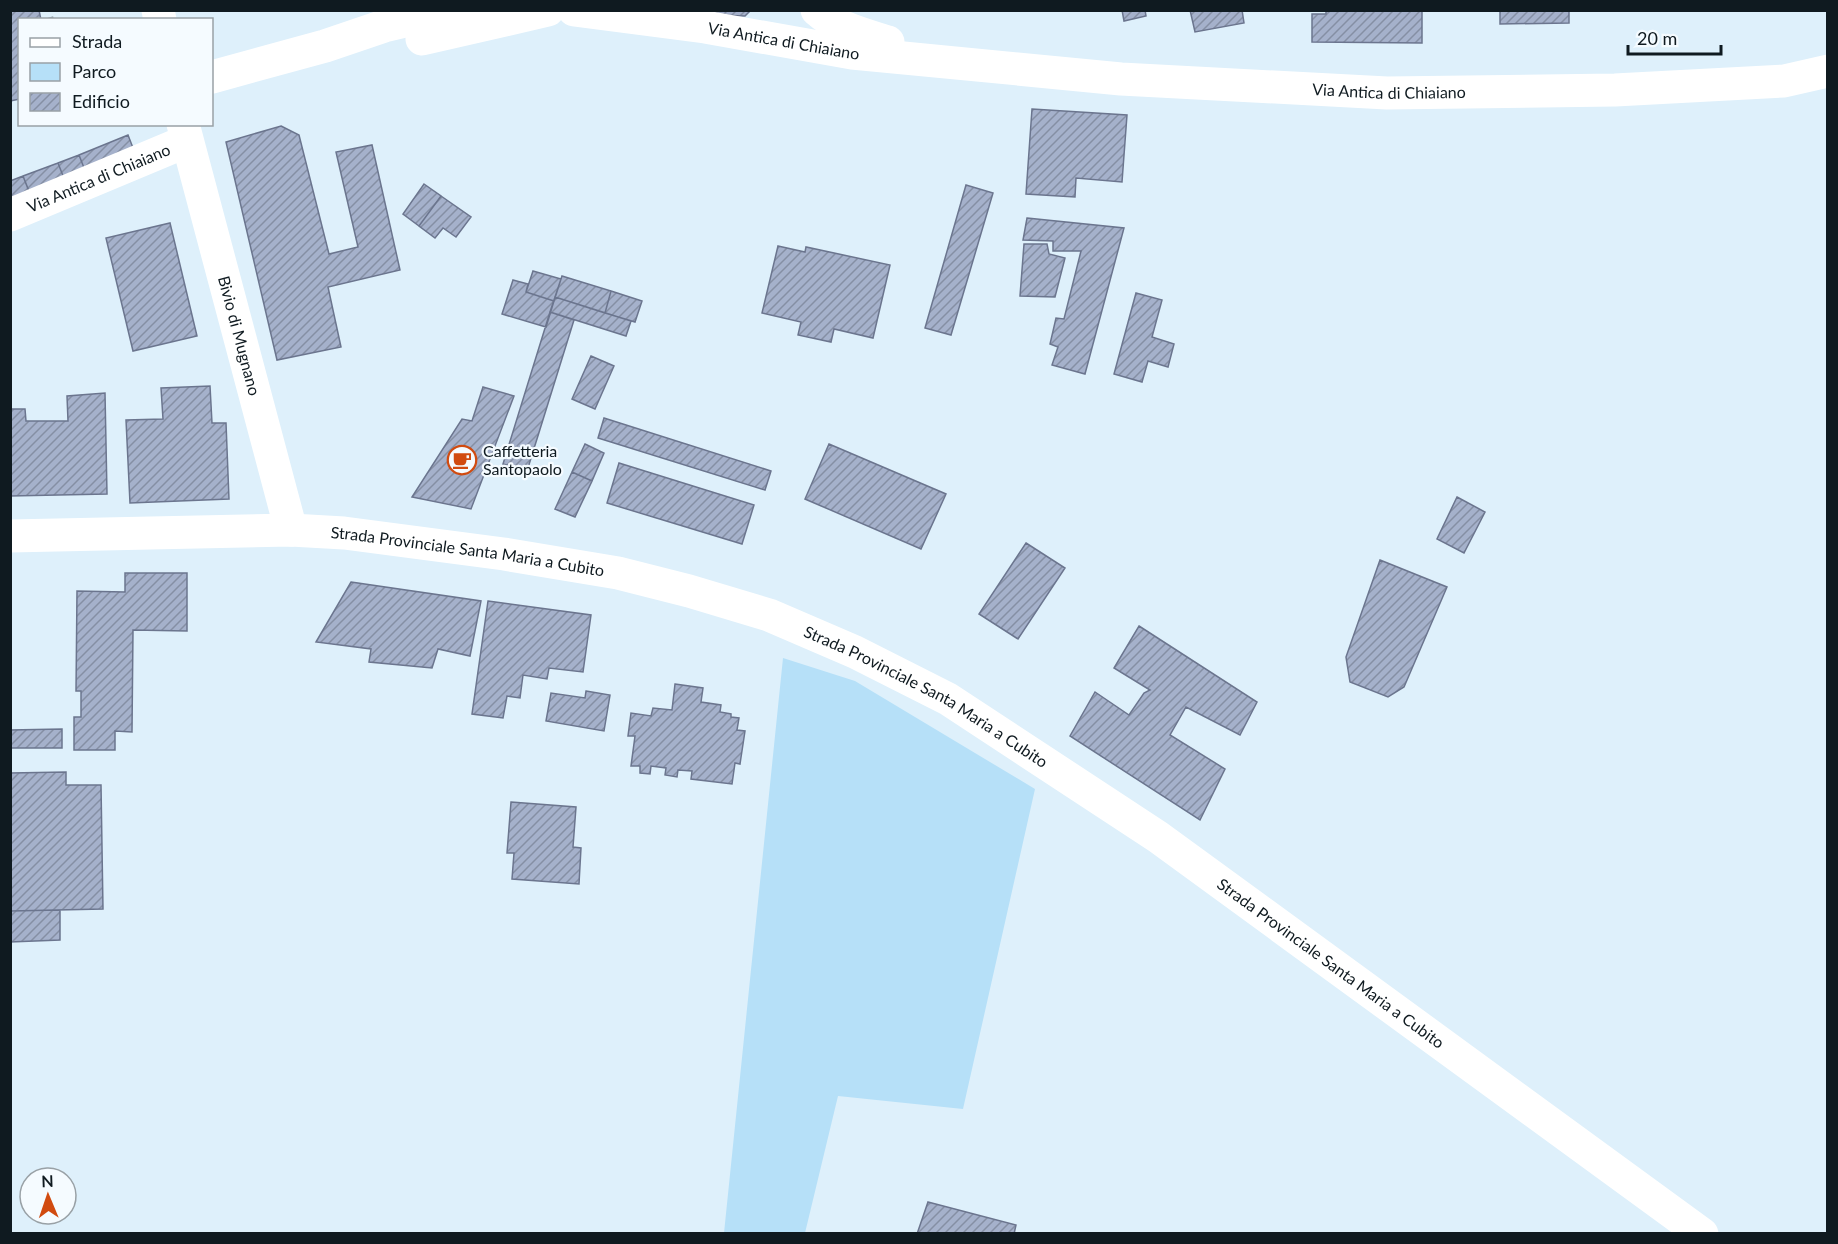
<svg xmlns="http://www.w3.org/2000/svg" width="1838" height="1244" font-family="Lato,sans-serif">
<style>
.green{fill:#b6e0f8}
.building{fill:url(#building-hatch);stroke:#6b758e;stroke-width:1.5}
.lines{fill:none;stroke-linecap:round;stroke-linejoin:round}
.path{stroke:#8e9ea7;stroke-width:4;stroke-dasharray:6 3;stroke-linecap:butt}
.minor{stroke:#fff;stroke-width:33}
.major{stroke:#fff;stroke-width:33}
.labels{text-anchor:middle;stroke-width:4.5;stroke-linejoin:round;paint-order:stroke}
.street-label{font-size:16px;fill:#0f1a20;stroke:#f5fbff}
.poi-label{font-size:16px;fill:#0f1a20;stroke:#f5fbff;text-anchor:start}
</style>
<defs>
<pattern id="building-hatch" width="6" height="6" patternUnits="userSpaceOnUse" patternTransform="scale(1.5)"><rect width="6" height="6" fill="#a5b1cb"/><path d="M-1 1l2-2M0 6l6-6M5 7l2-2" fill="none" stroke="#858fa4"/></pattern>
</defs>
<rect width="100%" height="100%" fill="#def0fb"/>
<path class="green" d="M783 658 855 681 1035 789 963 1109 838 1096 805 1233H724Z"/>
<path class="building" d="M10 10H39L41 20H20V99L10 101Z
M684 10H751L745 16 684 14Z
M1122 10H1145L1146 16 1124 21Z
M1190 10H1242L1244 23 1195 32Z
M1326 10H1422V43L1312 42V14H1326Z
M1500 10H1569V23L1500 24Z
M1032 109 1127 115 1122 182 1076 178 1075 197 1026 194Z
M281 126 299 135 329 254 358 247 336 152 372 145 400 270 328 287 341 347 277 360 226 142Z
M128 135 135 153 86 173 79 155Z
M79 155 86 173 65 181 58 163Z
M58 163 65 181 30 194 23 176Z
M23 176 33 201 10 210V181Z
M424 184 441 196 419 226 403 214Z
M966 185 993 193 951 335 925 328Z
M441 196 471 217 456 237 443 228 435 238 419 226Z
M1027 218 1124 228 1085 374 1052 365 1058 347 1050 344 1056 318 1064 319 1081 251H1053V241L1023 240Z
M170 223 197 336 133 351 106 238Z
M1024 244H1047L1049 254 1065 258 1055 297 1020 296Z
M778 246 805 252 806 247 890 265 873 338 834 329 831 342 798 335 801 322 762 313Z
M533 271 561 279 554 301 526 292Z
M562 276 611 291 605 313 555 297Z
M513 280 528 284 526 292 554 301 546 327 502 314Z
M611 291 642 301 635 322 605 313Z
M1136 293 1162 300 1152 337 1174 344 1168 367 1148 361 1142 382 1114 374Z
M555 297 631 321 626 336 550 312Z
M550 312 574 320 527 471 503 464Z
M591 356 614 366 595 409 572 399Z
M210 386 212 423H226L229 499 130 503 126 420 163 419 161 388Z
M483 387 514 396 471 509 412 497 462 419 472 421Z
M105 393 107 494 10 496V409H25L26 421H68L67 396Z
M604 418 771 471 765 490 598 438Z
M585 444 604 453 592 481 572 472Z
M829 444 946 494 921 549 805 499Z
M619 463 754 505 742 544 607 503Z
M572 472 592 481 575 517 555 509Z
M1457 497 1485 512 1464 553 1437 539Z
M1026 543 1065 568 1018 639 979 614Z
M1380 560 1447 587 1404 687 1388 697 1350 682 1346 657Z
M125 573H187V631L133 630 132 732 115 731V750H74V717H81V691H76L77 591 125 592Z
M351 582 481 601 470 656 438 649 432 668 369 662 371 649 316 642Z
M488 601 591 615 583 672 549 668 547 679 523 675 520 698 507 696 503 718 472 714Z
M1139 626 1257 702 1240 735 1186 707 1170 735 1225 769 1200 820 1070 736 1095 692 1129 715 1144 693 1150 690 1114 668Z
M675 684 703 688 701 702 721 705 720 712 731 714V717L739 718 737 730 745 731 740 764 735 763 732 784 691 779 692 771 678 770 677 777 665 775 666 768 651 766 650 774 640 773V766H631L635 736H628L631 713 651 716 653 708 672 710Z
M586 691 610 695 604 731 546 721 551 693 585 698Z
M62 729V748H10V730Z
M66 772V785H101L103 909 10 911V773Z
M511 802 576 807 573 847 581 848 579 884 512 879 514 853H507Z
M60 910V940L10 942V911Z
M928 1202 1016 1225 1014 1234H917Z"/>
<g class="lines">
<path class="path" d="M48 20 54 18"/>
<g class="minor">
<path d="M158 10 160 20"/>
<path id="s1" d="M574 10 705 27 852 53 1121 79 1387 93 1615 90 1784 81 1828 71"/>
<path d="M817 10C837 28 863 34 888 42"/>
<path d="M422 39 548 10"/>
<path d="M212 77 325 46 384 26 452 10"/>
<path id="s2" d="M183 124 291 530"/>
<path id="s3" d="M10 215 187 141"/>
</g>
<path class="major" id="s4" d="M10 536 291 530 344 533 504 554 618 573 689 591 769 615 855 652 948 699 1158 837 1702 1234"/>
</g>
<defs>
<g id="cafe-ring" transform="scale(1.5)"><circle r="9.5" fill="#f5fbff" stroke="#d14b10" stroke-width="1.5"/><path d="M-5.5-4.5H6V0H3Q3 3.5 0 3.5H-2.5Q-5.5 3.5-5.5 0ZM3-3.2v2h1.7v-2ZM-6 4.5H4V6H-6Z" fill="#d14b10"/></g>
</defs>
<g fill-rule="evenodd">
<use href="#cafe-ring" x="462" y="460"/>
</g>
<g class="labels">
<g class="street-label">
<text dy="6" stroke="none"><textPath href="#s1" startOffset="212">Via Antica di Chiaiano</textPath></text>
<text dy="6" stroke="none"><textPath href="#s1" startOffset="820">Via Antica di Chiaiano</textPath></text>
<text dy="6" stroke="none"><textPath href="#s3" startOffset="96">Via Antica di Chiaiano</textPath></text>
<text dy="6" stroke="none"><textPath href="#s2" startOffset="219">Bivio di Mugnano</textPath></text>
<text dy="6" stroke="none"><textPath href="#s4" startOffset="459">Strada Provinciale Santa Maria a Cubito</textPath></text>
<text dy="6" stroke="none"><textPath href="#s4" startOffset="945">Strada Provinciale Santa Maria a Cubito</textPath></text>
<text dy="6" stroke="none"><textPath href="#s4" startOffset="1431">Strada Provinciale Santa Maria a Cubito</textPath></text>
</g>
<g class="poi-label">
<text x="483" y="457">Caffetteria<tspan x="483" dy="18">Santopaolo</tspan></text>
</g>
</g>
<rect width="1838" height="1244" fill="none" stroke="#0f1a20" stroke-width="24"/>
<rect x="18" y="18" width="195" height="108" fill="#f5fbff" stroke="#99a1a6" stroke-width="1.5"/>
<rect x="30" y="38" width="30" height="9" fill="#ffffff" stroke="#99a1a6" stroke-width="1.5"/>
<text x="72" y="48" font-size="18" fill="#0f1a20">Strada</text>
<rect x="30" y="63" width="30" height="18" fill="#b6e0f8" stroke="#99a1a6" stroke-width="1.5"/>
<text x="72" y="78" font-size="18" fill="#0f1a20">Parco</text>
<rect x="30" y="93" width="30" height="18" fill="url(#building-hatch)" stroke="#99a1a6" stroke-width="1.5"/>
<text x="72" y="108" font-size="18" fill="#0f1a20">Edificio</text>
<g transform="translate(48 1196) rotate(358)"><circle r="28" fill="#f5fbff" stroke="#99a1a6" stroke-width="1.5"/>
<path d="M0-4.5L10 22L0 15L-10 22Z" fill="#d14b10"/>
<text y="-9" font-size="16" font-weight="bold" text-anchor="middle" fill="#0f1a20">N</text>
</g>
<path d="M1628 45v9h93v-9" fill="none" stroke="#0f1a20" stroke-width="3"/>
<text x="1637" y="45" font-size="18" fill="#0f1a20" stroke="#f5fbff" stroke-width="4.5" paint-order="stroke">20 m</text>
</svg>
